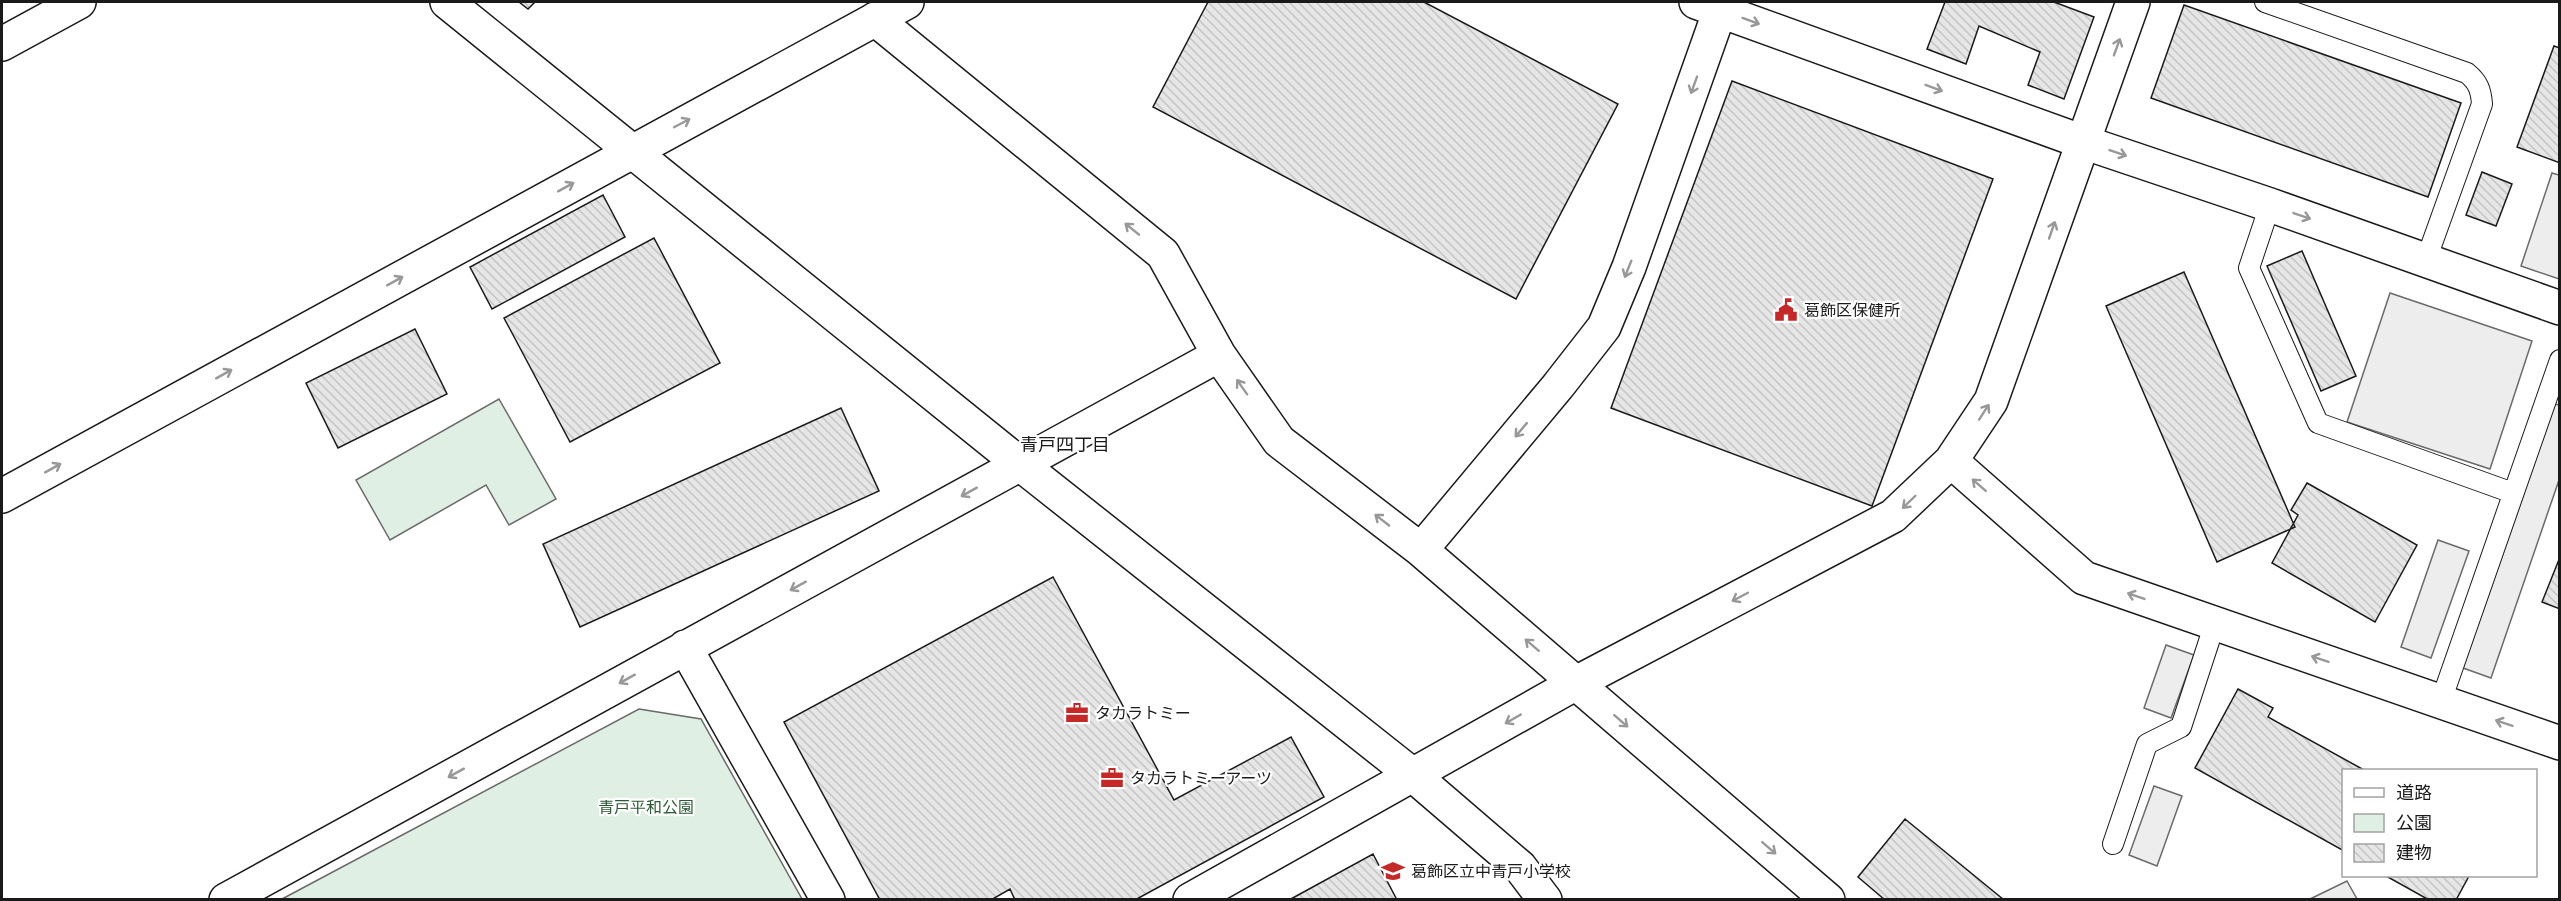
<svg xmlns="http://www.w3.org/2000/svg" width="2561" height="901" font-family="Lato,'Noto Sans JP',sans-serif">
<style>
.green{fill:#e0efe3;stroke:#6a6a6a;stroke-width:1.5}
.parking{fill:#ededed;stroke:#6a6a6a;stroke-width:1.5}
.building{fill:url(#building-back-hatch);stroke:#1a1a1a;stroke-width:1.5}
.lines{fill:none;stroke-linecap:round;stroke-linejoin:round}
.lane-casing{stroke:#1a1a1a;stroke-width:22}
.street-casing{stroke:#1a1a1a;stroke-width:36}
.secondary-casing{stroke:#1a1a1a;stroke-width:36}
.lane{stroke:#fff;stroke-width:20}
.street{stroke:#fff;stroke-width:33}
.secondary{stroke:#fff;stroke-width:33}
.oneway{stroke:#989898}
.labels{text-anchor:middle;stroke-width:4.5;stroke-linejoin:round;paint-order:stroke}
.poi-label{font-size:16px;fill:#1a1a1a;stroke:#fff;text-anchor:start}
.park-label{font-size:16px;fill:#2b5a34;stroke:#fff}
.neighbourhood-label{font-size:18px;fill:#1a1a1a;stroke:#fff}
</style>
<defs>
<pattern id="building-back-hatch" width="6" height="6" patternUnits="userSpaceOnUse" patternTransform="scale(1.5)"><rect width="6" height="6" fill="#e6e6e6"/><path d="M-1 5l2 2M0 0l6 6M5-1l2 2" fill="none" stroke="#c5c5c5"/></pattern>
</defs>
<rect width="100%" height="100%" fill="#fff"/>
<path class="green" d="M499 399 556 499 509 525 486 485 390 540 356 480Z
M639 709 701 719 802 899H282Z"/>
<path class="parking" d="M2552 173 2559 175V279L2521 266Z
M2390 293 2532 341 2490 469 2347 422Z
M2555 404 2559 405V480L2491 678 2463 668Z
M2438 540 2469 551 2431 658 2401 647Z
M2166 645 2194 655 2171 718 2144 708Z
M2154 786 2182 796 2157 866 2129 855Z
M2347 881 2357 899H2310Z"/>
<path class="building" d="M519 2H535L528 9Z
M1208 2H1424L1618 104 1516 299 1153 107Z
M1945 2H2054L2094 17 2064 99 2028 85 2040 52 1979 26 1966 64 1927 49Z
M2184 5 2461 103 2428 197 2151 98Z
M2554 46 2560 48V163L2517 147Z
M1732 81 1993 179 1872 506 1611 408Z
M2482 172 2512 184 2496 226 2466 215Z
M603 195 625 237 492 309 470 267Z
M654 238 720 363 570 442 504 318Z
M2302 251 2356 376 2321 391 2267 266Z
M2184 272 2295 527 2217 562 2106 306Z
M415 329 447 394 338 448 306 383Z
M841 408 879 491 580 627 543 544Z
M2307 483 2417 545 2375 622 2272 563 2298 515 2291 510Z
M2560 557V609L2542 602Z
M1053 577 1174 800 1291 737 1324 797 1135 900H1015L1010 889 991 900H880L784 722Z
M2238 689 2273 708 2268 717 2364 770H2344V851L2195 768Z
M1905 819 2004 900H1885L1858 877Z
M1373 854 1397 900H1289Z
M2386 876H2469L2456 900H2429Z"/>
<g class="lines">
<g class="lane-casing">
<path id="lane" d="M2265 2 2467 73C2478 82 2481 90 2482 104L2426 260
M2270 205 2249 268 2318 423 2513 493
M2441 701 2560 360
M2113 844 2147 744 2181 727 2215 623"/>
</g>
<g class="street-casing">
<path id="street" d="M1696 2 2083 142 2270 205 2560 308
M875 19 1163 254 1219 355 1279 441 1421 550 1828 900
M2 44 79 2
M1951 461 2084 578 2560 743
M2 496 907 2
M1421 550 1558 386 1604 327 1629 267 1720 10
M685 647 828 900
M226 900 1219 355
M1190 900 1576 683 1893 516 1951 461 1991 401 2133 2"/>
</g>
<g class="secondary-casing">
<path id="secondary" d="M447 2 1020 464 1414 776 1520 867 1545 900"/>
</g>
<use href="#lane" class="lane"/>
<use href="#street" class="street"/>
<use href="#secondary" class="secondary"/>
</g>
<defs><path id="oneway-shaft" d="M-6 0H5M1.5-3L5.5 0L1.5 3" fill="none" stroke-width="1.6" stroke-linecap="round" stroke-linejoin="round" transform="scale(1.5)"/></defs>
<g class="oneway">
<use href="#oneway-shaft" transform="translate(1751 21) rotate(20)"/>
<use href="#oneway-shaft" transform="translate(2117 47) rotate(-70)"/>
<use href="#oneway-shaft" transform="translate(1694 85) rotate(110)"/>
<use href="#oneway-shaft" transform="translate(1934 88) rotate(20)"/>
<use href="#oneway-shaft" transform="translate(682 123) rotate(-28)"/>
<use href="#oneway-shaft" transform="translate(2118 153) rotate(19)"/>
<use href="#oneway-shaft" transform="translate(566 187) rotate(-29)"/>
<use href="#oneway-shaft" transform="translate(2302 216) rotate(19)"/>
<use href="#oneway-shaft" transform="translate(1132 229) rotate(-141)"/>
<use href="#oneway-shaft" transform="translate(2052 230) rotate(-71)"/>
<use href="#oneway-shaft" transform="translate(1628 269) rotate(112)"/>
<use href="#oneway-shaft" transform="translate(395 281) rotate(-29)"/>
<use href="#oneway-shaft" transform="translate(224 374) rotate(-29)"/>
<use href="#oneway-shaft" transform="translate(1242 387) rotate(-125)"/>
<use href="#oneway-shaft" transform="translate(1984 412) rotate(-57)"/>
<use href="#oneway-shaft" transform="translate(1521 430) rotate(130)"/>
<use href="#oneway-shaft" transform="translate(53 468) rotate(-29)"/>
<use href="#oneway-shaft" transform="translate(1979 485) rotate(-139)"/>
<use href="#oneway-shaft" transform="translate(969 492) rotate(151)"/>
<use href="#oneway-shaft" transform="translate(1909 502) rotate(136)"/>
<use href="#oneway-shaft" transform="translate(1382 520) rotate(-142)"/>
<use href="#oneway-shaft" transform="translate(798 586) rotate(151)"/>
<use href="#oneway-shaft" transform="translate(2136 596) rotate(-161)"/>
<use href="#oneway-shaft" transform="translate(1740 597) rotate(152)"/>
<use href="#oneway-shaft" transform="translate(1532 645) rotate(-139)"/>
<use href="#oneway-shaft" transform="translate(2320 659) rotate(-161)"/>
<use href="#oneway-shaft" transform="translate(627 679) rotate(151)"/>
<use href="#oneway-shaft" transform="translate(1513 719) rotate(150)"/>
<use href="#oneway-shaft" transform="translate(1621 721) rotate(41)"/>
<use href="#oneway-shaft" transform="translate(2504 723) rotate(-161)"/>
<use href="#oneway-shaft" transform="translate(456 773) rotate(151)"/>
<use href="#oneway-shaft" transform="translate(1769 848) rotate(41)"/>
</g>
<defs>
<g id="civic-bare" transform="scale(1.8)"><path d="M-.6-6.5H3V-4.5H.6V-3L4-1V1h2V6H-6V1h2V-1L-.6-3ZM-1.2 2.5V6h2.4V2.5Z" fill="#c62828" stroke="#fff" stroke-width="2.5" paint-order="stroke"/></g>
<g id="office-bare" transform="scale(1.8)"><path d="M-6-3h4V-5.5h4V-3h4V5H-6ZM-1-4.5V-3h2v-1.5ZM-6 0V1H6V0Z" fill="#c62828" stroke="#fff" stroke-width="2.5" paint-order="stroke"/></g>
<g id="school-bare" transform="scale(1.8)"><path d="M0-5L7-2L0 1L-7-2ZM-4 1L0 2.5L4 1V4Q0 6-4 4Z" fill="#c62828" stroke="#fff" stroke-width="2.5" paint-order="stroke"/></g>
</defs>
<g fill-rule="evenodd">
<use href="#civic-bare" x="1786" y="310"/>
<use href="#office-bare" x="1077" y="713"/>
<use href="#office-bare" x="1112" y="778"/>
<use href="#school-bare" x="1393" y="871"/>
</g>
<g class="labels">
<g class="poi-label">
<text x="1804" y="316">葛飾区保健所</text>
<text x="1095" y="719">タカラトミー</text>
<text x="1130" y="784">タカラトミーアーツ</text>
<text x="1411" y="877">葛飾区立中青戸小学校</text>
</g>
<g class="park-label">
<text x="646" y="813">青戸平和公園</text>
</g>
<g class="neighbourhood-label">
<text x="1065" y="451">青戸四丁目</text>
</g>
</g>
<rect width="2561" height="901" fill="none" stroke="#1a1a1a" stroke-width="6"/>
<rect x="2342" y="769" width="195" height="108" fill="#ffffff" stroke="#a3a3a3" stroke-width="1.5"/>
<rect x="2354" y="788" width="30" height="9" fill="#ffffff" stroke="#a3a3a3" stroke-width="1.5"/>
<text x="2396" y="799" font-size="18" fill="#1a1a1a">道路</text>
<rect x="2354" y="814" width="30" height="18" fill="#e0efe3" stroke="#a3a3a3" stroke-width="1.5"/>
<text x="2396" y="829" font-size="18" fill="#1a1a1a">公園</text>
<rect x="2354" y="844" width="30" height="18" fill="url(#building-back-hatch)" stroke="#a3a3a3" stroke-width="1.5"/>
<text x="2396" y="859" font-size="18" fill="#1a1a1a">建物</text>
</svg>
